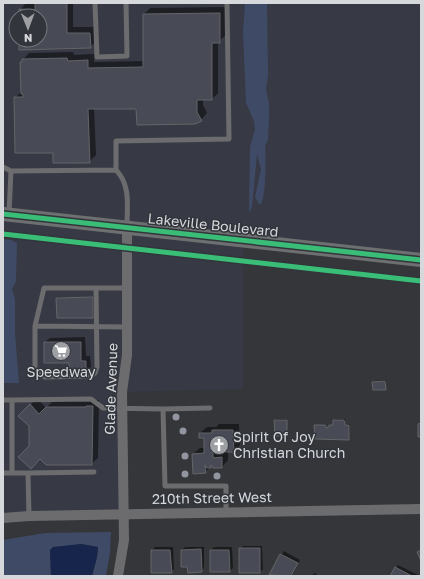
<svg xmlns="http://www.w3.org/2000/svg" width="424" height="579" font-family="'Golos Text',sans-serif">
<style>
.built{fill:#373a45;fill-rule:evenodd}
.green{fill:#3f4b66}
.water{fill:#17244b}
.shadow{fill:#0007}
.building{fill:#484b55;stroke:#646568}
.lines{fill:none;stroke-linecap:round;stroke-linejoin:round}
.lane{stroke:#6c6c6e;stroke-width:5}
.street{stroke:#6c6c6e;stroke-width:10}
.secondary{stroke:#6e6f70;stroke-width:14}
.cycleway-casing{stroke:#32353b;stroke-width:8}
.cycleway{stroke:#3abd76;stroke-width:5}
.tree{fill:#90959f}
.labels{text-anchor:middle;stroke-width:3;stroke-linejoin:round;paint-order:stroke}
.street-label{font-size:14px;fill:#d6d8dc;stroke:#32353b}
.poi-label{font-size:14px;fill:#d6d8dc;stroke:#32353b}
</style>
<rect width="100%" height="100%" fill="#343639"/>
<path class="built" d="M3 3H421V256L243 235V389L122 392 124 514 3 516ZM16 16H40V40H16Z"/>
<path class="green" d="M245 3H267L268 75 266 90 269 103V117L268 140 265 146C266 157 266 196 261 204H259L255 197 261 169 257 154 252 207 249 213 250 147 255 129 254 121 246 103 243 32Z
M3 239 11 240 17 243 16 281 12 289 15 299V334L19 383H3Z
M111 532 110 553 106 576H92L97 557 98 547 81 544 50 550 51 576H3V540L45 533Z"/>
<path class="water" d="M81 544 98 547 97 557 92 576H51L50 550 53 547Z"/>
<path class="shadow" d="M26 3H73V27H96L97 40 90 47 20 40H40V16H20V10Z
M226 7V35L218 42V93L212 99H203V105L207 113 201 120 137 108H94L96 155 89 162 54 152 15 98 22 91 21 62 29 53 73 52 74 55 94 54V62L144 61V14L150 8Z
M59 297H94V315L93 317 57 298Z
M85 337 86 356H90L91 367 86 372 45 342 50 338Z
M386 380 385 389H374L375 381Z
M37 398 46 408 53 401 99 400 98 458 91 464 30 446V426L20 416Z
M277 419H287L286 435 275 420Z
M335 419H345V424H350L349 439 315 426 327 424V427H330L334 424Z
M219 424H239L240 445 233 451H228V460L222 467 214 464 205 472 193 454 200 448H205V437L200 433 207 427H216Z
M243 546H262L263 569 260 572H240V549Z
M155 547H173L174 569 171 572 152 551Z
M185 547H204V568L201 571 182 550Z
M214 547H232L233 568 230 571 211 550Z
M284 551 300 560 292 576H273L270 574Z
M398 565 420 576H391Z
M315 573 318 576H311Z"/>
<path class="building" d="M35 3H67V33H90L91 48 19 50V40H40V16H19V9L35 10Z
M220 13V43H212V100H197V112L202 121 195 124 137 125 136 109H88L90 163H53V153H15L14 97H23V94H21L20 62H22V59L67 58 68 61 88 60V68L143 67V14Z
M93 297V318H57L56 298Z
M44 342H81V361H86V373H69V363H44Z
M385 381 386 390H373L372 382Z
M30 404 39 414 46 407H86V406H93L92 465H46L40 459 31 469 18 457 29 446V426L18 416Z
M274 420H287V436H275Z
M333 420H344L345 425H349V440L315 439 314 425H326V428L329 427V425H333Z
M421 423V437H418V424Z
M212 430H233L234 452H213V458L222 457V468H213L211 465V468H207L205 465 206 473 193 474 192 454 204 453V438H199V433H212Z
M239 548H260V573H239Z
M201 549 202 572 188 573 187 567H181V550Z
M151 550H170L172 573H151Z
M210 550H229L230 572H210Z
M421 550V561L417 552Z
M280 554 298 563 291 576 269 575Z
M395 567 412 576H390Z"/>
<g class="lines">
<path class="lane" d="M95 3 97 57 127 56 126 3
M3 167 11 171 9 213
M116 170V141L229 139 227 3
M11 171 116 170C131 185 127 207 127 226
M127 288H44L35 326 127 327
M35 326V367L38 373 45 377 91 376 95 373 97 367 96 288
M3 400H12V473
M12 400 91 399 103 408 163 409 165 486H226V512
M163 409 210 408
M3 473H28L29 516
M28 473 94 472"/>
<path class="street" d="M3 518 29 516 421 509
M118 576 124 540 122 392 127 355V227"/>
<path class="secondary" d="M3 214 421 260"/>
<g class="cycleway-casing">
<path id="cycleway" d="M3 214 421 260
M3 234 421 281"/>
</g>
<use href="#cycleway" class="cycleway"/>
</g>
<g class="tree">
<circle cx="176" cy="417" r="3.5"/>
<circle cx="183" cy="431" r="3.5"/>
<circle cx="185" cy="456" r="3.5"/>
<circle cx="185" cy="474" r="3.5"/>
<circle cx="217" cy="476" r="3.5"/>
</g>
<defs>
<g id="supermarket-disc" transform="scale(1)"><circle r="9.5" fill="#9d9fa3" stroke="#32353b"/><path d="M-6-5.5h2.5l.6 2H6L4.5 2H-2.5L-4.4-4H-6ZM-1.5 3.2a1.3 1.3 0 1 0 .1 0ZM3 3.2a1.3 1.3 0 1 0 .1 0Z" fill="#fff"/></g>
<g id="church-disc" transform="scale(1)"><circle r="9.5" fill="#9d9fa3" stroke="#32353b"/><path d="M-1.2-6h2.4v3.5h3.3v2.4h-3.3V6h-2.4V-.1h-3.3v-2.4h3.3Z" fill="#fff"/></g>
</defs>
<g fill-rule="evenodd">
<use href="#supermarket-disc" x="61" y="351"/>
<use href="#church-disc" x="219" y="445"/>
</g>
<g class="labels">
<g class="street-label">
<text transform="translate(213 225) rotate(6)" y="5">Lakeville Boulevard</text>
<text transform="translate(111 389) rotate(-88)" y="5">Glade Avenue</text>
<text transform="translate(212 498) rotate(-1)" y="5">210th Street West</text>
</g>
<g class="poi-label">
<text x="61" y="377">Speedway</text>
<text x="233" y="442" text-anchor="start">Spirit Of Joy<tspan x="233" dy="16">Christian Church</tspan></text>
</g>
</g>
<rect width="424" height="579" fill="none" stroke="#d6d8dc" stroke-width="8"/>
<g transform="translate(28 28) rotate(179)"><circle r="19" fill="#32353b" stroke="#74767b"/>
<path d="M0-3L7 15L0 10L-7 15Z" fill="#9d9fa3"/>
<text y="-6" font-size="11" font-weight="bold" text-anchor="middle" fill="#d6d8dc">N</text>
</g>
</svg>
